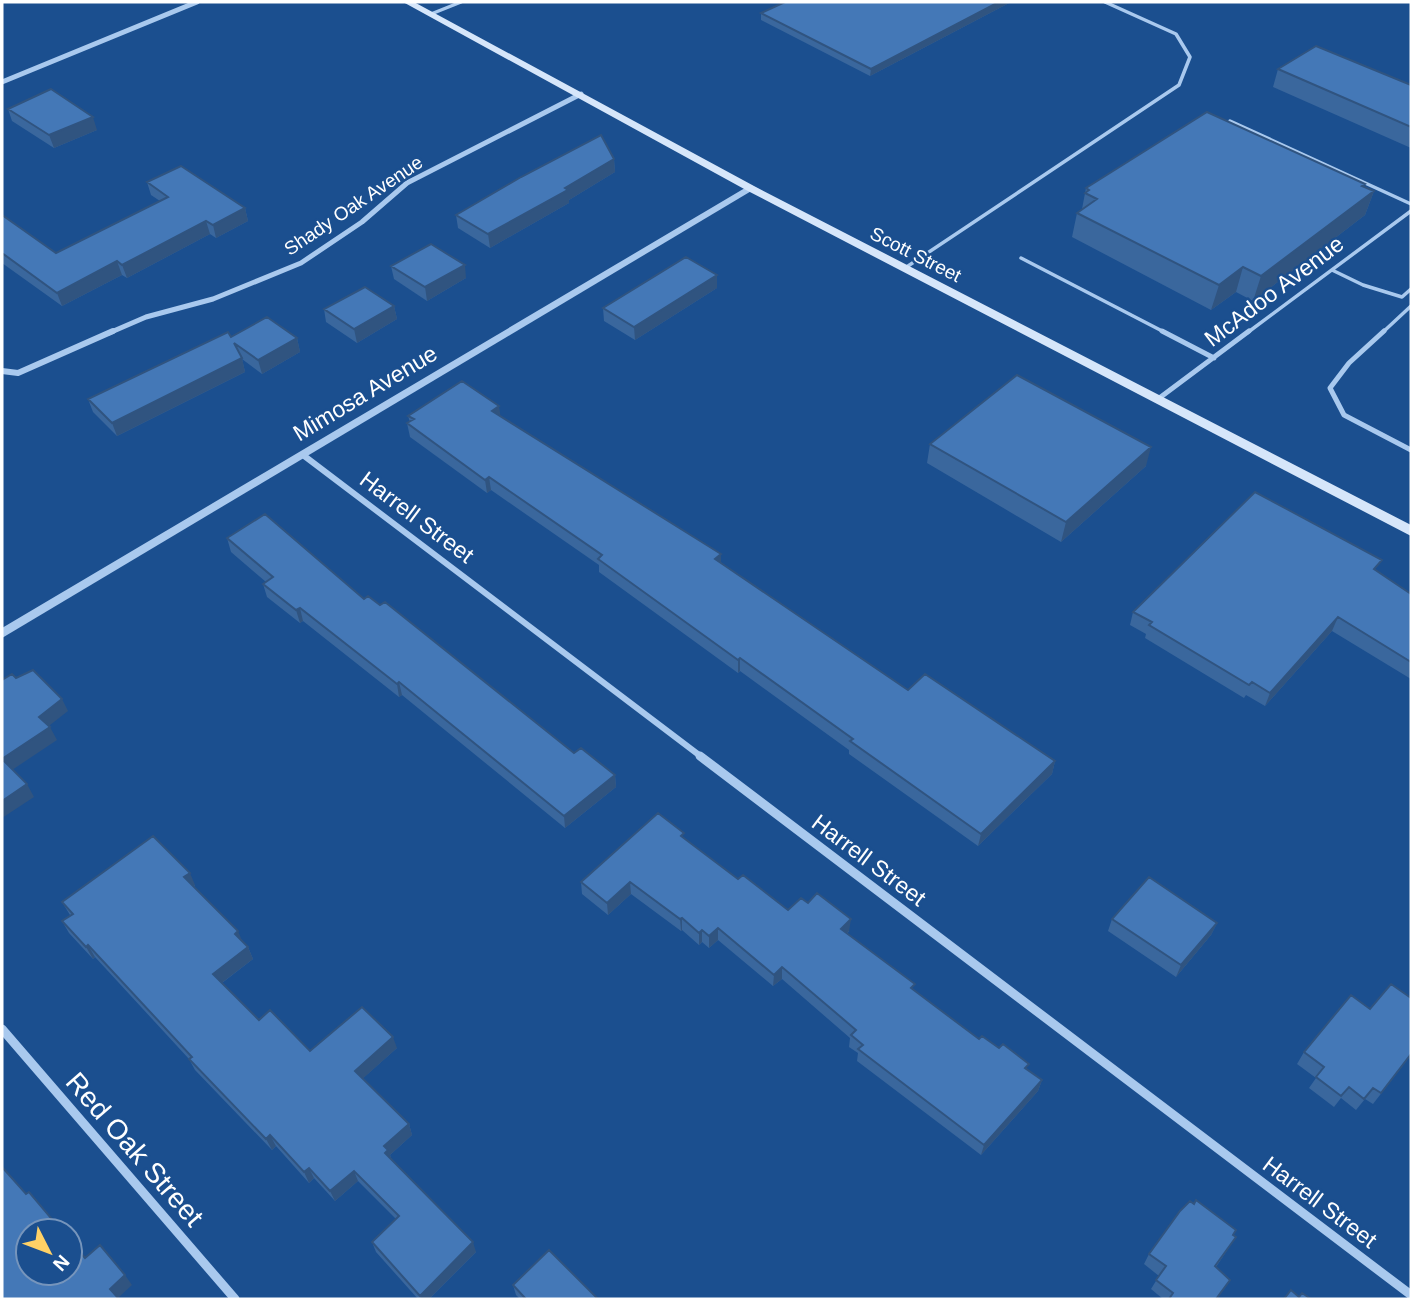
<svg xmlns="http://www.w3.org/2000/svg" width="1413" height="1301" font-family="Helvetica,sans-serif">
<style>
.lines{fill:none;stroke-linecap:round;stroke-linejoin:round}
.service-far1{stroke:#a9c9ee;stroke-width:3.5}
.service{stroke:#a9c9ee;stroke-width:5}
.minor-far2{stroke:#a9c9ee;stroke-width:5}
.minor-far1{stroke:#a9c9ee;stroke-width:6}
.minor{stroke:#a9c9ee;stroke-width:9}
.tertiary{fill:#a9c9ee;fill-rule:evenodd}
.secondary{fill:#d6e6fa;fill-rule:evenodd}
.wall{fill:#3a679d}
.shaded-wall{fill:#305480}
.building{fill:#4478b7;stroke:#305480;stroke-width:2}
.labels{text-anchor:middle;stroke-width:5;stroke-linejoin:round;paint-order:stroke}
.far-street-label{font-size:19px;fill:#fff;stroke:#1b4f8f}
.street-label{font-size:23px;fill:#fff;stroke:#1b4f8f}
.near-street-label{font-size:28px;fill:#fff;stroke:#1b4f8f}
</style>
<rect width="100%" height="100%" fill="#1b4f8f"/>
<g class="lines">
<path class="service-far1" d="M431 14 461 2
M1230 121 1411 204
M1021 258 1166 333
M905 268 1179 85 1190 57 1176 34 1105 2
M1332 270 1363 285 1402 297 1411 289
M1247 333 1411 211
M1382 333 1411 306"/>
<path class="service" d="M1162 331 1214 358
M1384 331 1349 363 1330 388 1344 415 1411 450
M1158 399 1249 331"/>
<path class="minor-far2" d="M2 82 197 2
M109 333 146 317 213 299 301 263 362 222 407 183 581 94"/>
<path class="minor-far1" d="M2 371 18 373 113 331
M303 455 703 758"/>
<path class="minor" d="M700 756 1411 1295
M2 1029 235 1299"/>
<path class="tertiary" d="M750 185 753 186V190L2 638V628Z"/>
<path class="secondary" d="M403 2H414L754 186 1411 525V536L746 190Z"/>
</g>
<path class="wall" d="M785 2H1011L870 76 761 20V13Z
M1278 69 1411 85V148L1273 87Z
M8 109 97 130 54 148 12 121Z
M614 159 615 172 569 200V203L490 248 458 228 456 215Z
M147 182 245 208 248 221 216 238 210 234 127 278 122 275 62 306 2 263V215L56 253 160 201 151 195Z
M1364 187 1374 191 1365 215 1253 301 1236 292 1211 310 1072 237 1077 213 1082 209 1086 188Z
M391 266 466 278 427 301 394 279Z
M717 288 635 340 604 321 603 308Z
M394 306 397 319 357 343 326 322 324 309Z
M231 337 297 338 300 352 262 374 242 359 245 372 117 436 93 412 88 399Z
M408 416H500L721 554V563L908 690 1055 761 1052 774 978 846 849 754V750L740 671 738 673 599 572V565L491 490 487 493 410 437 407 423 410 422Z
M930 444 1146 466 1061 542 927 463Z
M227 538 364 599 574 753 615 775 616 787 565 828 402 695 399 697 303 621 300 623 267 597 263 584 266 582 231 552Z
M1377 571 1411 594V679L1332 631 1265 706 1246 695 1244 698 1145 638 1146 634 1130 625 1133 612Z
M684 839 738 879 788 910 849 931 847 934 914 990 979 1039 1027 1069 1042 1080 1038 1091 981 1155 857 1061 858 1053 849 1047 850 1038 782 979 773 986 718 940 709 948 702 942 699 945 682 930 681 931 631 894 608 915 582 894 581 882Z
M195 885 194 887 248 947 253 959 222 983 259 1020 310 1051 397 1048 362 1079 409 1124 412 1135 390 1155 392 1160 476 1252 429 1299H418L376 1252 372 1242 396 1219 358 1181 335 1201 314 1178 309 1183 276 1146 272 1150 195 1070 189 1059 95 957 93 959 69 933 62 921 70 915 62 902Z
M1112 919 1217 923 1211 935 1176 977 1108 931Z
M1304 1052 1411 1055 1373 1104 1365 1099 1356 1110 1341 1098 1334 1107 1309 1088 1316 1078 1297 1064Z
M1233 1235 1236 1237 1216 1267 1217 1299H1163L1151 1289 1159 1276 1144 1264 1149 1254Z
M513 1285 598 1299H520L516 1295Z"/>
<path class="shaded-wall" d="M999 2H1011L870 76 871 69Z
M93 117 97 130 54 148 49 135Z
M614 159 615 172 569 200V203L490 248 488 234Z
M1365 184 1358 203 1374 191 1365 215 1253 301 1261 276Z
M245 208 248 221 216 238 213 225Z
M206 221 210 234 127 278 122 265Z
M117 261 122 275 62 306 57 293Z
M465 265 466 278 427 301 425 287Z
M1243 267 1236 292 1211 310 1219 285Z
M717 275V288L635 340 634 327Z
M394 306 397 319 357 343 354 329Z
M297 338 300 352 262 374 258 360Z
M242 358 245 372 117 436 112 423Z
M499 406 501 419 492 411Z
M1151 447 1146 466 1061 542 1066 522Z
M489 477 491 490 487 493 485 480Z
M721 554V568L715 559Z
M300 608 303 621 300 623 296 610Z
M1338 617 1332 631 1265 706 1270 693Z
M740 658V671L738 673V660Z
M399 682 402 695 399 697 397 684Z
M62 699 68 711 45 729 39 717Z
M50 727 57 740 9 772 2 759Z
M1055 761 1052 774 978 846 981 834Z
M615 775 616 787 565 828 564 816Z
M27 784 34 797 2 818V801Z
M190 873 195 885 190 890 184 877Z
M630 882 631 894 608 915 607 903Z
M682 918V930L681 931 680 919Z
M851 919 849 931 839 941 841 929Z
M1217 923 1211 935 1176 977 1181 965Z
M718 928V940L709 948V936Z
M702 930V942L699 945V933Z
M238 931 243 943 235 934Z
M88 945 95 957 93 959 86 947Z
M248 947 253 959 219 985 213 974Z
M782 967V979L773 986 774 975Z
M393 1037 397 1048 359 1082 355 1071Z
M1042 1080 1038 1091 981 1155 984 1145Z
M409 1124 412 1135 390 1155 392 1160 385 1153 384 1146Z
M270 1135 276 1146 272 1150 266 1139Z
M309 1168 314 1178 309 1183 304 1172Z
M354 1171 358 1181 335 1201 330 1191Z
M473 1242 476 1252 429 1299H421L420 1296Z
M125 1275 132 1285 118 1298 110 1289Z"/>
<path class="building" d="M785 2H999L871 69 761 13Z
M1316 46 1411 85V127L1278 69Z
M51 89 93 117 49 135 8 109Z
M1207 112 1365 184 1362 186 1374 191 1261 276 1243 267 1219 285 1077 213 1097 199 1085 193 1089 190 1086 188Z
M601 135 614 159 565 188 568 190 488 234 456 215 521 177Z
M181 166 245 208 213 225 206 221 122 265 117 261 57 293 2 253V215L56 253 168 197 147 182Z
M431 244 465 265 425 287 391 266Z
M686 257 717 275 634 327 603 308Z
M365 287 394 306 354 329 324 309Z
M267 317 297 338 258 360 234 343 242 358 112 423 88 399 228 332 231 337Z
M1017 375 1151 447 1066 522 930 444Z
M462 381 499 406 492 411 721 554 715 559 908 690 925 674 1055 761 981 834 850 741 853 739 740 658 738 660 598 559 602 555 489 477 485 480 407 423 414 419 408 416Z
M1255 492 1382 560 1374 569 1411 594V662L1338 617 1270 693 1252 682 1249 685 1149 625 1152 622 1133 612Z
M265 514 364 599 368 596 380 605 385 602 574 753 581 748 615 775 564 816 399 682 397 684 300 608 296 610 263 584 273 577 227 538Z
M33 670 62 699 39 717 50 727 2 759 27 784 2 801V680L12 674 16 678Z
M658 813 684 833 681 836 738 879 743 875 788 910 801 898 808 903 817 893 851 919 841 929 915 984 911 988 979 1039 982 1036 999 1048 1003 1044 1029 1064 1025 1068 1042 1080 984 1145 858 1049 863 1045 851 1035 856 1030 782 967 774 975 718 928 709 936 702 930 699 933 682 918 680 919 630 882 607 903 581 882Z
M153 836 190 873 184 877 238 931 235 934 248 947 213 974 259 1020 270 1010 310 1051 362 1007 393 1037 355 1071 409 1124 384 1146 388 1150 385 1153 473 1242 420 1296 372 1242 399 1216 354 1171 330 1191 309 1168 304 1172 270 1135 266 1139 189 1059 192 1057 88 945 86 947 62 921 73 914 62 902Z
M1149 877 1217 923 1181 965 1112 919Z
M1391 984 1411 998V1054L1381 1093 1373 1088 1364 1099 1349 1087 1341 1096 1316 1077 1324 1067 1304 1052 1351 995 1370 1009Z
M2 1167 26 1194 29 1192 62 1231H28V1273H70V1240L85 1258 100 1245 125 1275 110 1289 119 1299H2Z
M1196 1200 1236 1230 1233 1235 1236 1237 1215 1266 1230 1280 1216 1299H1169L1173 1293 1156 1280 1166 1266 1149 1254 1180 1211 1190 1201 1194 1204Z
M549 1250 598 1299H524L525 1298 513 1285Z
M1291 1290 1299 1297 1302 1293 1311 1299H1284Z"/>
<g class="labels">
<g class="far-street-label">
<text transform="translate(353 205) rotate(-34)" y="7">Shady Oak Avenue</text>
<text transform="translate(916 254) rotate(27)" y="7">Scott Street</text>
</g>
<g class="street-label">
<text transform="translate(1274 291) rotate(-37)" y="8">McAdoo Avenue</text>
<text transform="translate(365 393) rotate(-31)" y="8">Mimosa Avenue</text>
<text transform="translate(417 517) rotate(37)" y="8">Harrell Street</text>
<text transform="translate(869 860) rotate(37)" y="8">Harrell Street</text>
<text transform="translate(1320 1202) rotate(37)" y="8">Harrell Street</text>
</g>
<g class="near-street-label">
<text transform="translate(135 1149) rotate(49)" y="10">Red Oak Street</text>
</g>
</g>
<rect width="1413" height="1301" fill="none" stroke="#ffffff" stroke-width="7"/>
<g transform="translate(49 1252) rotate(132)"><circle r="33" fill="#1b4f8f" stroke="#7695bc" stroke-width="2"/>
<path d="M0-5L12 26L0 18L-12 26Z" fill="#ffd166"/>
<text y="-10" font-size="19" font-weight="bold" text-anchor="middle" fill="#ffffff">N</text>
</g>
</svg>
